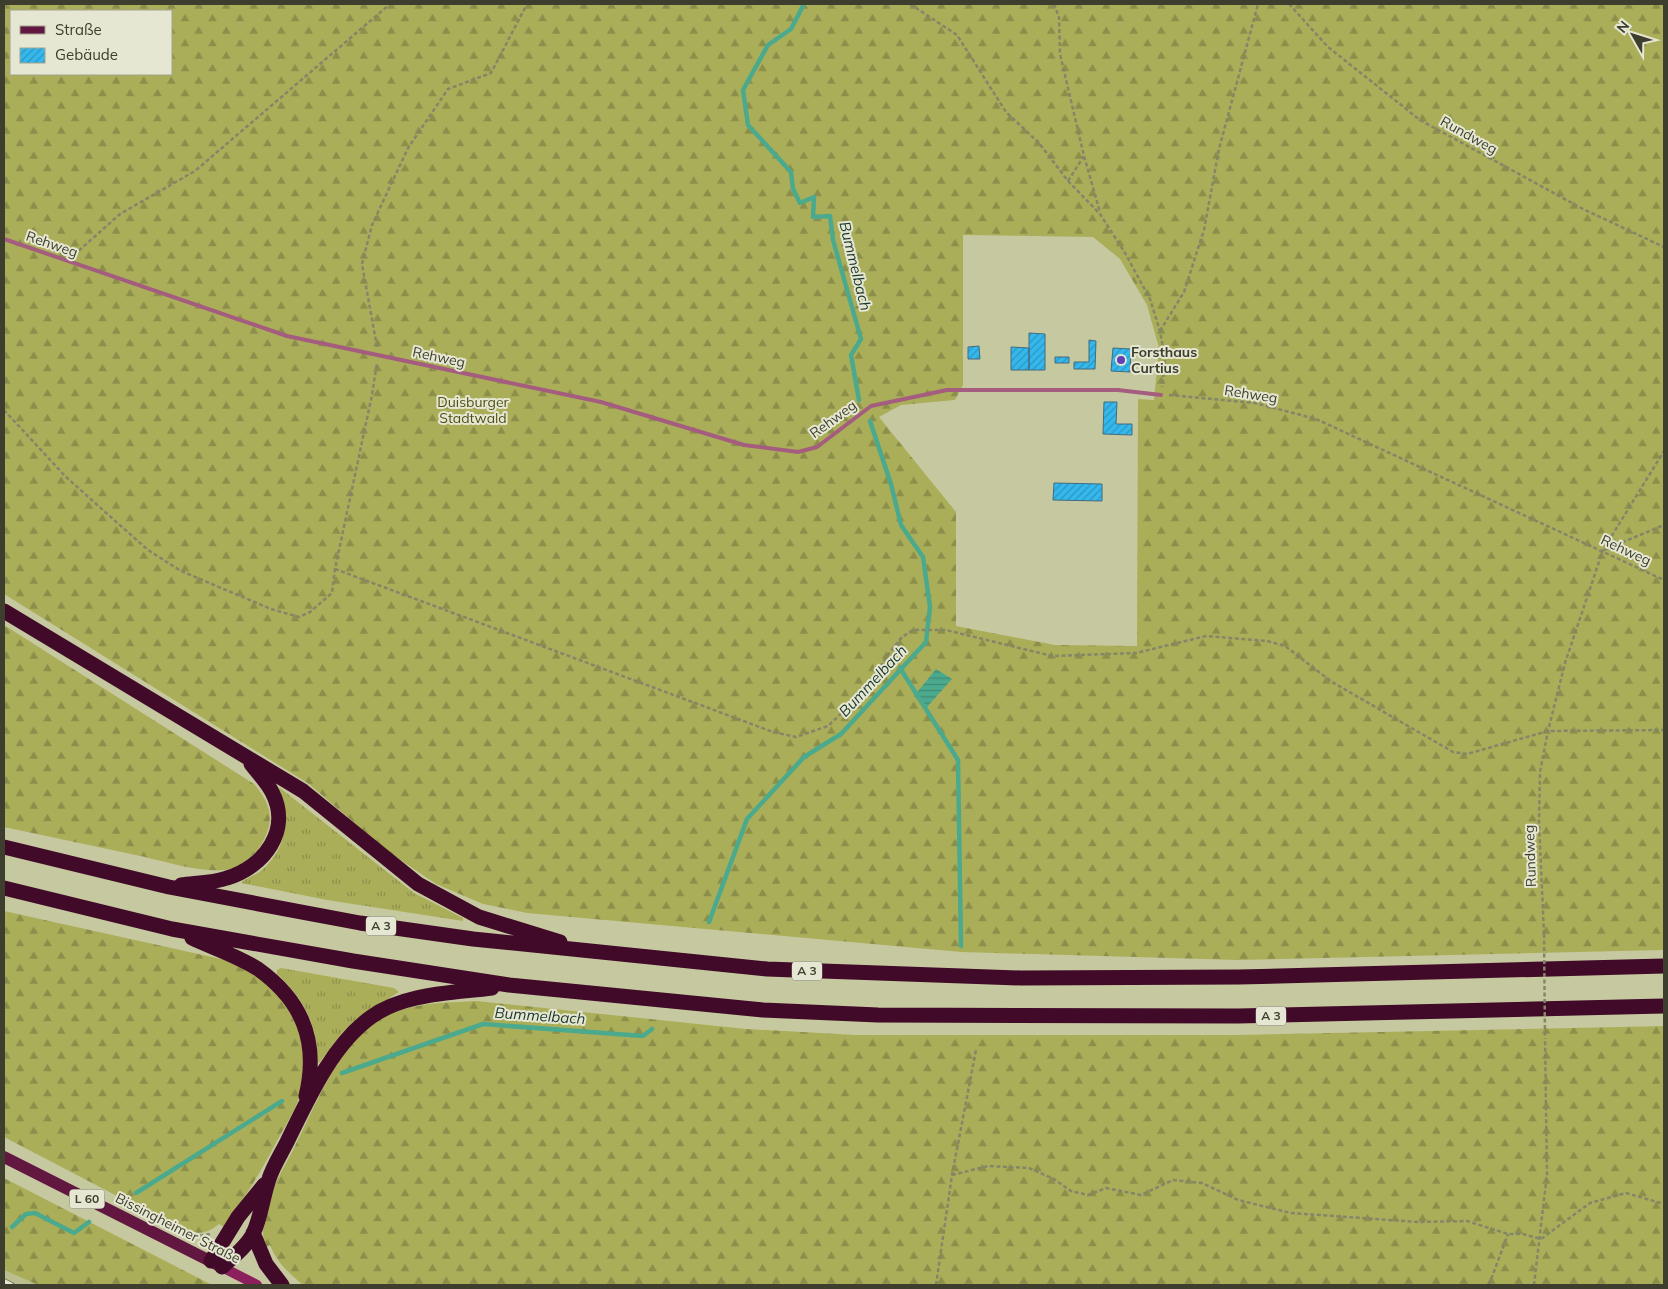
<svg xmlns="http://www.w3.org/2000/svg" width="1668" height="1289" font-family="Mulish,sans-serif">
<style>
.built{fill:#bbbe8e}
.grass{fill:url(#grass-tufts)}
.forest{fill:url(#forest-firs);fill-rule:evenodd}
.water{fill:url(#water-rules)}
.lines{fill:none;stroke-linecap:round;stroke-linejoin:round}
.stream{stroke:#4ba98d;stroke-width:4.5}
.building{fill:url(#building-hatch);stroke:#426b7f}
.path{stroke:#848668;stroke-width:2.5;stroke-dasharray:4 2.5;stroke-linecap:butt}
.lane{stroke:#a45d7f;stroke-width:4}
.secondary{stroke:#8c205d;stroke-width:10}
.primary{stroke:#621741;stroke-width:12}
.highway{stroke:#410a29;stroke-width:15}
.rail-casing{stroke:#717358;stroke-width:5.5}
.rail{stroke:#e6e7d2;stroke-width:4;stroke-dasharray:11;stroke-linecap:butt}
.path-bridge{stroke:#848668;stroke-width:2.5;stroke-dasharray:4 2.5;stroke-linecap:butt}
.poi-dot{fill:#603fb7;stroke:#e6e7d2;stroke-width:2}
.labels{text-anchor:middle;stroke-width:4;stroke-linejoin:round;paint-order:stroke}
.shield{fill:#e6e7d2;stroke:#70715e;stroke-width:1}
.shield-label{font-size:12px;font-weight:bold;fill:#3d3e2d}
.street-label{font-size:14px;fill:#3d3e2d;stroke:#e6e7d2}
.poi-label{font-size:14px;font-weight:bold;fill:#3d3e2d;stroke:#e6e7d2;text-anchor:start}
.park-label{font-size:14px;fill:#4e5015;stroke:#e6e7d2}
.water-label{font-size:15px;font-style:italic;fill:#1a372e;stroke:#e6e7d2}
</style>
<defs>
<pattern id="grass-tufts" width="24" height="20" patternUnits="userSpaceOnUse" patternTransform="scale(1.25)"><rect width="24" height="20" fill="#abae59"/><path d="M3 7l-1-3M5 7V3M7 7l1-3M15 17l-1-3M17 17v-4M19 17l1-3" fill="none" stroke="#8c8f4a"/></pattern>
<pattern id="forest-firs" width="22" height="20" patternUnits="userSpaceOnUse" patternTransform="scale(1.25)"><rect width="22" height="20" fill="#abae59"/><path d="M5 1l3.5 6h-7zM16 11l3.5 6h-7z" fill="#8c8f4a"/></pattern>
<pattern id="water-rules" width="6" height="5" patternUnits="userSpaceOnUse" patternTransform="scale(1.25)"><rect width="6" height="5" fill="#4ba98d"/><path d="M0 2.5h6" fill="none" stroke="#408b74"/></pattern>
<pattern id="building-hatch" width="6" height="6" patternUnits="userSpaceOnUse" patternTransform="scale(1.25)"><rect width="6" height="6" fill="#34b8ed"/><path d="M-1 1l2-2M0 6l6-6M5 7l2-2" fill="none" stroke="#2d97c0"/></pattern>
</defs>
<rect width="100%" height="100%" fill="#c6c99f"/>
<path class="built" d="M4 1270 38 1285H4Z"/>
<path class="grass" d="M280 788 414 893 463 918V921L327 900 241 883C246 878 254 876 261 871 288 848 289 820 278 789Z
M281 968 394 988 399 992 359 1017 341 1034 319 1063C315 1057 317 1047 316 1040 311 1013 297 992 277 974V970Z"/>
<path class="forest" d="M4 4H1664V950L1237 960 961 952 527 913 483 904 436 884 386 850 309 784 4 594ZM11 11H171V74H11ZM963 235 1093 237 1120 259 1147 305 1159 348 1154 400 1138 399 1137 646 1055 645 956 626V512L879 417 901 405 955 400 963 385Z
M4 625 254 784C267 799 275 815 266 835 259 852 243 868 224 870 199 872 170 863 145 857 98 847 51 837 4 827Z
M4 911 230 961C282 986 311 1019 304 1080 301 1101 288 1121 278 1139 262 1170 244 1199 224 1227L219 1224C208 1233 201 1234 186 1232L4 1137Z
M477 1001 746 1029 856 1035H1238L1664 1026V1285H303C289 1273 277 1263 270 1245L264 1248C263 1235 262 1223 265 1210 271 1188 284 1168 294 1148 315 1107 337 1047 377 1021 406 1002 443 1003 477 1001Z
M4 1178 212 1285H38L4 1270Z"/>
<path class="water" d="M936 669 952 679 927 707 914 696Z"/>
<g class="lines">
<path class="stream" d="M804 4 791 29 768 45 743 90 748 125 791 172 793 189 800 203 814 197 813 217 830 216 833 240 861 339 851 355 859 400
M900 668 958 760 961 946
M709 922 747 819 804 757 841 734 926 642 930 607 923 557 901 525 891 484 870 421
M342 1073 483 1024 643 1036 652 1029
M136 1193 282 1101
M12 1227 26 1214 35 1213 74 1233 89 1222"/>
</g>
<path class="building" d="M1029 333 1045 334V370H1029Z
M1089 340 1096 341 1095 369H1074V362H1089Z
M979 346 980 359H968V347Z
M1011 347 1029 348V370H1011Z
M1113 348 1131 349 1130 372 1111 371Z
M1055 357H1069V363H1055Z
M1104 402H1117L1116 424H1132V435L1103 434Z
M1054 483 1102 484V501L1053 500Z"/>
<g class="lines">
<path class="path" d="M910 4 957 35 1006 112 1039 143 1068 181 1100 214 1125 253 1150 299 1160 331 1165 359 1162 387
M1054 4 1059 17 1060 54 1084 156 1100 212
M1289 4 1328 47 1420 120 1583 209 1664 247
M1068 181 1084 156
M74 255 120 214 195 171 390 4
M1160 331 1184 292 1204 230 1219 149 1258 4
M377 347 362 264 372 225 408 148 448 89 491 73 527 4
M1169 395 1255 403 1316 419 1664 580
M4 410 65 476 113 519 148 550 181 571 271 609 299 617 310 612 332 593 335 569 372 395 377 363
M1604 550 1664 525
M335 569 773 732 796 737 828 726 868 688 887 656 902 637 913 630H946L1052 656 1136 653 1206 636 1267 641 1285 646 1332 682 1453 752 1467 754 1548 731 1664 730
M1544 934 1539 823 1540 772 1548 731 1565 663 1603 550 1664 451
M952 1175 988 1166 1029 1168 1054 1179 1071 1191 1088 1195 1106 1188 1141 1195 1173 1180 1202 1183 1238 1200 1291 1213 1418 1222 1467 1221 1508 1234H1523L1541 1239 1590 1203 1626 1193 1664 1204
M187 1233 198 1236 211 1234
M936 1285 952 1175 976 1050
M1489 1285 1508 1234
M1534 1285 1547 1174 1545 1038"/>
<path class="lane" d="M4 239 287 336 601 402 744 445 798 452 817 447 871 406 947 390H1118L1161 395"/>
<path class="secondary" d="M222 1267 257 1285"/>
<path class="primary" d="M4 1157 220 1266"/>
<path class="highway" d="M4 611 303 791 418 884 479 917 560 942
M4 847 169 887 360 923 473 939 767 969 1021 978 1239 977 1664 966
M181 885C196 883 213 883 227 878 264 867 292 830 272 792 267 782 258 773 251 764
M4 888 172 929 353 961 509 985 763 1010 878 1015 1238 1016 1664 1006
M192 938C213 948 238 956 258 969 303 1001 319 1042 306 1096
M253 1233 266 1264 282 1285
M211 1261 238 1217 264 1185
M222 1267C233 1257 246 1247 253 1234 261 1217 263 1196 269 1179 273 1166 281 1154 287 1142 308 1099 332 1045 371 1017 404 993 454 993 492 988"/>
<g class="rail-casing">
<path id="rail" d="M4 1281 12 1285"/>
</g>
<use href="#rail" class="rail"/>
<path class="path-bridge" d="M1544 934 1545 1038"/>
</g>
<circle class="poi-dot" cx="1121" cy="360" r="5"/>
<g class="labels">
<g class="shield">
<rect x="366" y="916.5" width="30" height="19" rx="4"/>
<rect x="792" y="961.5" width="30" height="19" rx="4"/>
<rect x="1256" y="1006.5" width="30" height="19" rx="4"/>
<rect x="69.5" y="1189.5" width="35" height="19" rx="4"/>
</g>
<g class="shield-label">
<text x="381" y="930">A 3</text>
<text x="807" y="975">A 3</text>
<text x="1271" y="1020">A 3</text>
<text x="87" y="1203">L 60</text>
</g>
<g class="street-label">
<text transform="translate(1469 135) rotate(29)" y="5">Rundweg</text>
<text transform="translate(52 244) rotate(19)" y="5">Rehweg</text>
<text transform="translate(439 357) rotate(12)" y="5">Rehweg</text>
<text transform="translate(1251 394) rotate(9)" y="5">Rehweg</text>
<text transform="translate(833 419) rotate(-36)" y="5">Rehweg</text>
<text transform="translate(1626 550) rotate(25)" y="5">Rehweg</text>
<text transform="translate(1530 856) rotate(-92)" y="5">Rundweg</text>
<text transform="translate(178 1228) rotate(27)" y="5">Bissingheimer Straße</text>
</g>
<g class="poi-label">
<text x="1131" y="357">Forsthaus<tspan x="1131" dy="16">Curtius</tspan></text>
</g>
<g class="park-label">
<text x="473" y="407">Duisburger<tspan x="473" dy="16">Stadtwald</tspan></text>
</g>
<g class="water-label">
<text transform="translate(855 266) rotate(76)" y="5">Bummelbach</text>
<text transform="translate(873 681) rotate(-47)" y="5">Bummelbach</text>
<text transform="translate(540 1016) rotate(4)" y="5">Bummelbach</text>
</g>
</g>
<rect width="1668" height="1289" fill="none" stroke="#3d3e2d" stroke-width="10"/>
<rect x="10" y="10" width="162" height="65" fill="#e6e7d2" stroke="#a2a390"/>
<rect x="20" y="26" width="25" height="8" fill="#621741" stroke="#a2a390"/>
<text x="55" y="35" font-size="15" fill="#3d3e2d">Straße</text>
<rect x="20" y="48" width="25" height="15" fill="url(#building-hatch)" stroke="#a2a390"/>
<text x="55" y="60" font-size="15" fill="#3d3e2d">Gebäude</text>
<g transform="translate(1633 35) rotate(309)" stroke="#e6e7d2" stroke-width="4" paint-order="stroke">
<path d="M0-4L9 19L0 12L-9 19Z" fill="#3d3e2d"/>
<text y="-8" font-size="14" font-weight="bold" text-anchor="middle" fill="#3d3e2d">N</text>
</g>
</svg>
